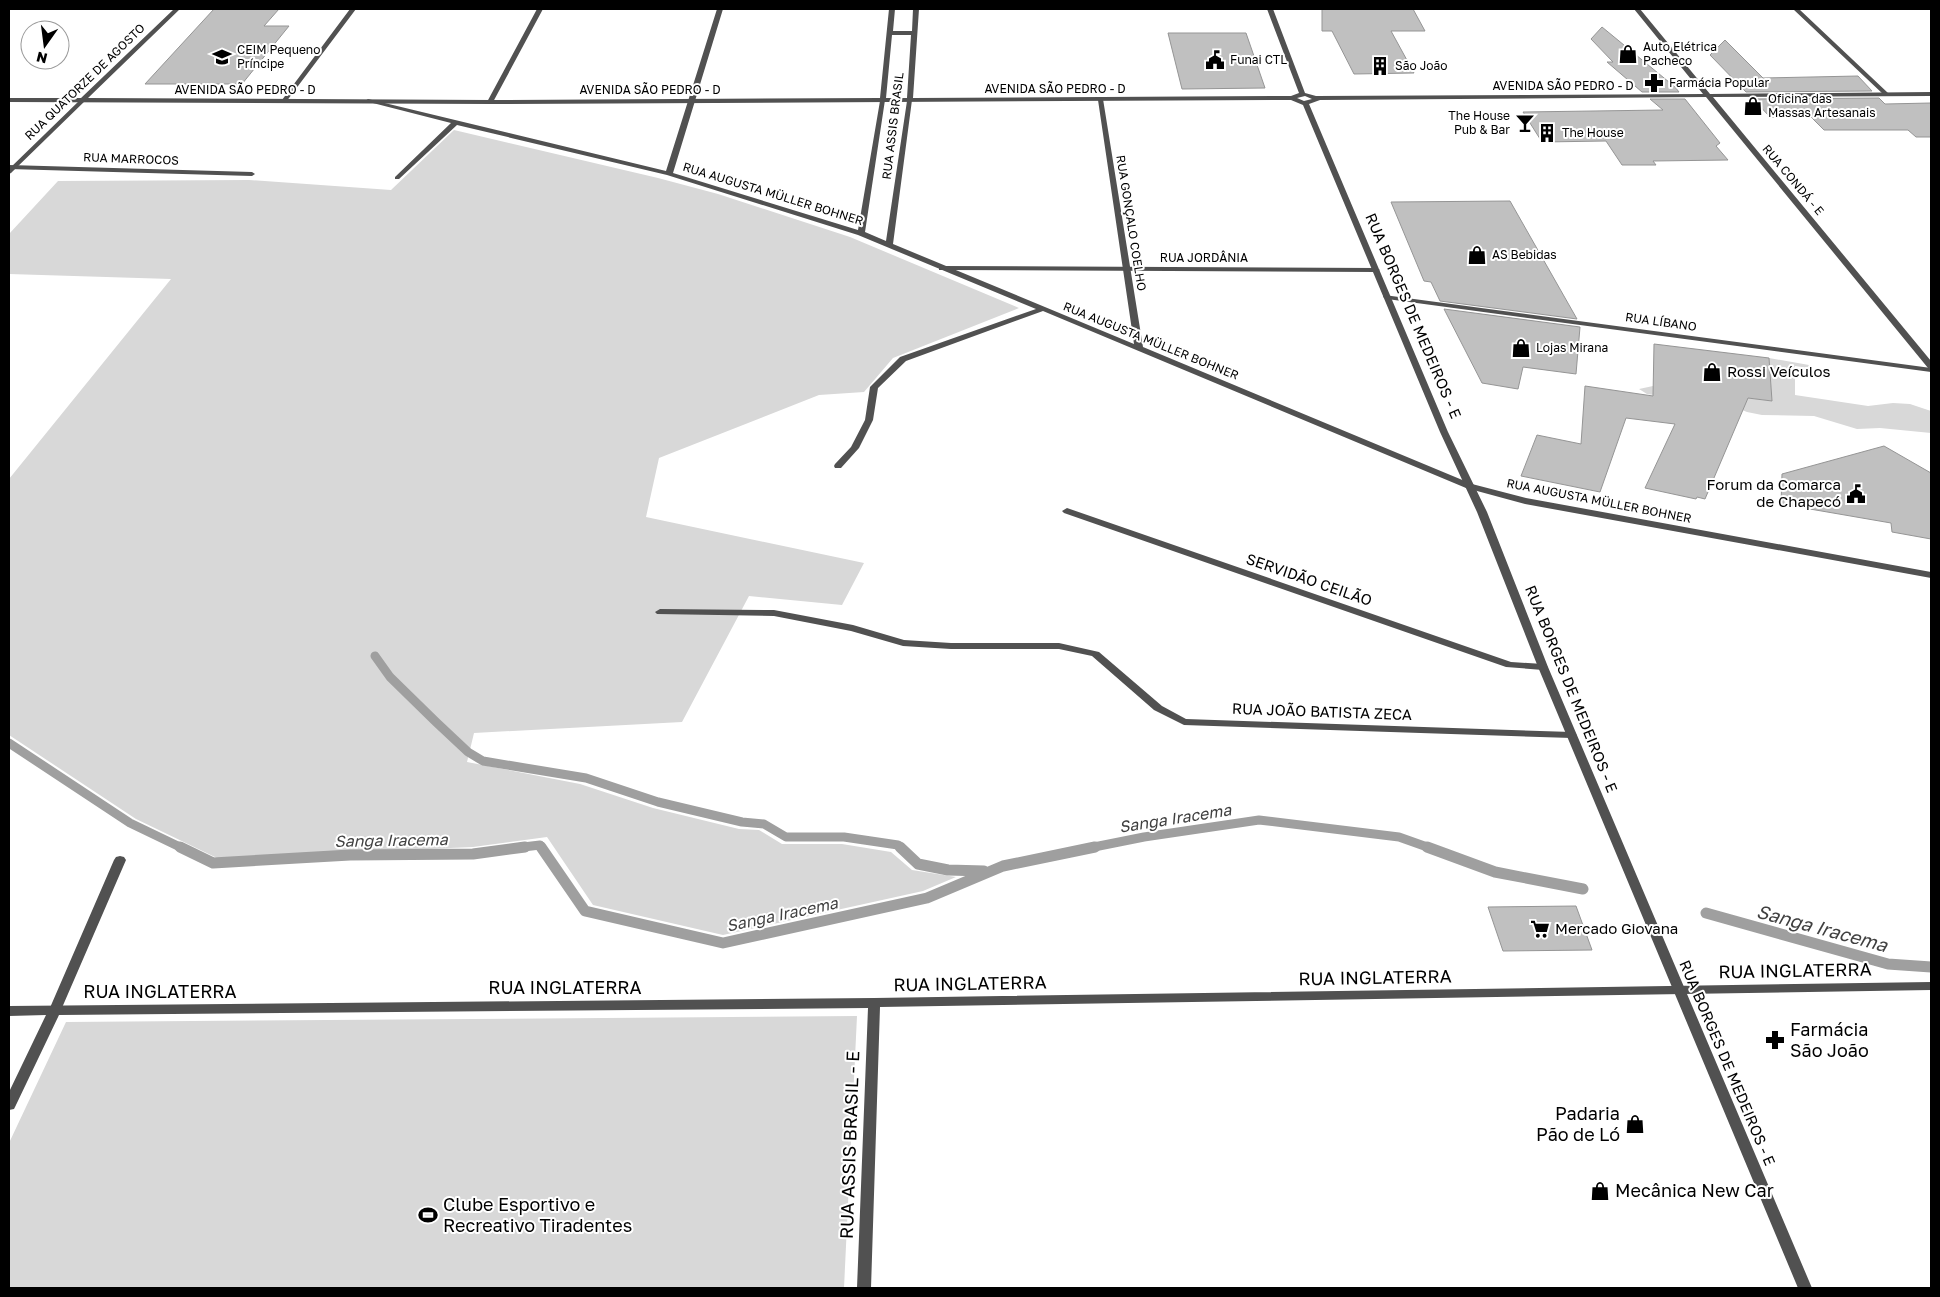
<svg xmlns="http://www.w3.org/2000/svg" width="1940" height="1297" font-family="'Golos Text',sans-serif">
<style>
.green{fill:#d8d8d8}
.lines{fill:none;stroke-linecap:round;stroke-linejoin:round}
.stream-far1{stroke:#9f9f9f;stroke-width:9}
.stream{stroke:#9f9f9f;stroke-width:11}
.building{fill:#c0c0c0;stroke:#959595}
.service{fill:#515151;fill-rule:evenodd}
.minor{fill:#515151;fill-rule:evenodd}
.tertiary{fill:#515151;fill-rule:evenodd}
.labels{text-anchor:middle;stroke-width:4;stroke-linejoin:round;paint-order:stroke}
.far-poi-label{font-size:12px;fill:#000;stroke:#fff;text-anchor:start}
.far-street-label{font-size:12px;fill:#000;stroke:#fff}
.street-label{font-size:15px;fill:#000;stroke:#fff}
.poi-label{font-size:15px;fill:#000;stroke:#fff;text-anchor:start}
.water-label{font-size:16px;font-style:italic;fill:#404040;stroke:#fff}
.near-street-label{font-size:18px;fill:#000;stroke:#fff}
.near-poi-label{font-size:18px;fill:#000;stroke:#fff;text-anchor:start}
.near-water-label{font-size:19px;font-style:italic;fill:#404040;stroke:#fff}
</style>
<rect width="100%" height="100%" fill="#fff"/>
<path class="green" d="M454 130 658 178 718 194 850 237 1019 308 893 358 864 392 819 395 659 458 646 517 864 563 842 605 749 596 682 722 474 733 467 762 580 784 653 808 739 829 759 830 782 844H842L891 852 912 870 956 877 923 891 723 935 593 905 547 837 473 847 217 858 136 819 9 735V479L171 279 9 274V234L58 181 249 180 391 190Z
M1769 358 1809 365V368L1795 366V395L1868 406 1893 403 1910 404 1931 411V433L1880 428 1857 429 1814 416 1762 415 1747 412 1735 407 1647 394 1639 389 1653 386 1772 401Z
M857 1016 844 1288H9V1143L66 1022Z"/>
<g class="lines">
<path class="stream-far1" d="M375 656 390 677 436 722 468 752 483 761 586 778 658 802 742 822 764 824 786 837H844L898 845 901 848
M9 743 130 823 182 848
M515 848 540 845 542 848
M1089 848 1144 837 1259 820 1399 837 1430 848"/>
<path class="stream" d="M180 847 213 863 350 855 473 854 525 847
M541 847 585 911 723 943 927 898 1003 866 1095 847
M900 847 918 864 948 870 984 871
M1427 847 1495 872 1583 889
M1706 913 1888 964 1931 967"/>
</g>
<path class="building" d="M214 9H279L264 26H289L242 84H145Z
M1322 9H1413L1425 31H1391L1414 73 1354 74 1332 31H1322Z
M1602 27 1675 87 1679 92H1642L1607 62H1613L1591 39Z
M1168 33H1246L1265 88 1182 89Z
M1725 40 1763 78 1858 76 1872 91 1746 92 1710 55Z
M1879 98 1885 104 1931 103V137H1916L1908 130H1824L1811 117H1770L1753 99Z
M1650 99H1685L1720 143 1716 146 1728 160 1653 161 1656 165H1622L1606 141 1542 142 1523 112 1663 110Z
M1510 201 1577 319 1440 301 1431 282 1424 281 1391 202Z
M1444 309 1580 327 1576 374 1523 367 1518 389 1482 383Z
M1654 344 1769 358 1772 401 1748 398 1705 499 1697 497 1696 499 1645 488 1675 424 1626 418 1600 492 1521 476 1537 435 1581 444 1585 386 1653 396Z
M1884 446 1931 473V539L1892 532 1891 523 1781 504 1782 474Z
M1576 906 1592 950 1503 951 1488 907Z"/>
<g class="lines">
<path class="service" d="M9 165 252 172 255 174 252 176 9 169Z
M939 266 1376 268 1380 270 1376 272 942 270H939Z
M660 609 774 610 853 625 904 640 951 643H1059L1099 652 1162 706 1186 719 1572 732 1577 735 1572 738 1184 725 1154 710 1092 656 1059 649H951L903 646 851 631 774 616 657 614 655 612Z
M120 856 124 857 126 860 61 1010 59 1013 55 1015 51 1013 49 1010 114 860 116 857Z"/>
<path class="minor" d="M350 9H356L286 102H282V100Z
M537 9H543L493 102 488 103 487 102Z
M717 9H723L673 173 858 230 880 101 885 100 865 232 886 241 907 101 912 100 893 244 1134 344 1098 100 1103 99 1143 347 1472 484 1526 498 1931 572V578L1525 504 1466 488 1043 311 906 361 878 388 873 420 859 448 841 468H835L834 466 835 464 851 447 865 420 870 387 900 357 1036 309 858 235 667 175 457 125 399 179H395V177L451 123 365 101 368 99 666 171Z
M1793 9H1799L1888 93V95H1884Z
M81 99 86 100 11 173 9 174V169Z
M1384 295 1931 368V372L1387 299 1383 297Z
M1067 508 1511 662 1543 664 1548 667 1543 670 1506 667 1064 513 1062 511Z
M1931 982V990L880 1007 871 1288H857L868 1008 59 1015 16 1105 14 1109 9 1110V1092L46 1015 9 1016V1006L874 998Z"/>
<path class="tertiary" d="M174 9H180L88 98 490 100 880 98 889 9H895L893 31H912L913 9H919L913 98 1291 96 1299 93 1267 9H1273L1305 93 1316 96 1703 94 1634 9H1640L1710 94 1931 92V96L1713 97 1931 361V368H1928L1706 97 1320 100 1309 104 1448 432 1487 512 1548 667 1812 1288H1798L1538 667 1477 512 1440 432 1303 105 1291 100 490 104 9 102V98H81ZM892 35H911L907 98H886ZM1305 96 1312 99 1304 101 1297 98Z"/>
</g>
<defs>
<g id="shop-bare" transform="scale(1.5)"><path d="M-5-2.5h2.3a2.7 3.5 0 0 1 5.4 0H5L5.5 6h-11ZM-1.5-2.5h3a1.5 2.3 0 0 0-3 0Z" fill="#000" stroke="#fff" stroke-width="2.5" paint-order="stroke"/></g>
<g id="school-bare" transform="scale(1.5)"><path d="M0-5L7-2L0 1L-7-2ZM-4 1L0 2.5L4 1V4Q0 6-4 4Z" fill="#000" stroke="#fff" stroke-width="2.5" paint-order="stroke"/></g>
<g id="civic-bare" transform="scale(1.5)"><path d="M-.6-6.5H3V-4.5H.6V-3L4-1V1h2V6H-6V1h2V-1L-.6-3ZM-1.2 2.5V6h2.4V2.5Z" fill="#000" stroke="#fff" stroke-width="2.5" paint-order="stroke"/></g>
<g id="building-bare" transform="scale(1.5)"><path d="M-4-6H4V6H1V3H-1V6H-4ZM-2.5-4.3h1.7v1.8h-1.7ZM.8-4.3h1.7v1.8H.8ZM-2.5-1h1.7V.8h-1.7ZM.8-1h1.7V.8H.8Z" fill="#000" stroke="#fff" stroke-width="2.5" paint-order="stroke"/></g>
<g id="pharmacy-bare" transform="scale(1.5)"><path d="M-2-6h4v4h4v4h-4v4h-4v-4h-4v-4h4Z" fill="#000" stroke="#fff" stroke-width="2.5" paint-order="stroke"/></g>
<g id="bar-bare" transform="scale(1.5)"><path d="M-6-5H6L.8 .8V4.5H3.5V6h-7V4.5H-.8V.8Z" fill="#000" stroke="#fff" stroke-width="2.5" paint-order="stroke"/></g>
<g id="supermarket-bare" transform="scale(1.5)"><path d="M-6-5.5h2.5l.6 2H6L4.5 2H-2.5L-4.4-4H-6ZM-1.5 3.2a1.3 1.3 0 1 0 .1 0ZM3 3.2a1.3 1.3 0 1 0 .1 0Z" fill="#000" stroke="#fff" stroke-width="2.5" paint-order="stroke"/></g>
<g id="stadium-bare" transform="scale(1.5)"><path d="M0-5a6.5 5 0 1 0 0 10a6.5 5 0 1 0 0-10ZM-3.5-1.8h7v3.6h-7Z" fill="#000" stroke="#fff" stroke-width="2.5" paint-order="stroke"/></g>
</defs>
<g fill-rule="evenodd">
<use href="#shop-bare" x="1628" y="54"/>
<use href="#school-bare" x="222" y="57"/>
<use href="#civic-bare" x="1215" y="60"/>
<use href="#building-bare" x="1380" y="66"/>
<use href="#pharmacy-bare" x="1654" y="83"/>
<use href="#shop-bare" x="1753" y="106"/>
<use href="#bar-bare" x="1525" y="123"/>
<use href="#building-bare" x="1547" y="133"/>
<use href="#shop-bare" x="1477" y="255"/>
<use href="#shop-bare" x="1521" y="348"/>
<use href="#shop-bare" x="1712" y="372"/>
<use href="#civic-bare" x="1856" y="494"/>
<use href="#supermarket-bare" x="1540" y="929"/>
<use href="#pharmacy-bare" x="1775" y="1040"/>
<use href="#shop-bare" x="1635" y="1124"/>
<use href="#shop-bare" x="1600" y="1191"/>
<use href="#stadium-bare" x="428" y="1215"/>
</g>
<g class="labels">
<g class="far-poi-label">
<text x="1643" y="51">Auto Elétrica<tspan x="1643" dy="14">Pacheco</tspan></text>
<text x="237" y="54">CEIM Pequeno<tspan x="237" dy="14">Príncipe</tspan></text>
<text x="1230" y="64">Funai CTL</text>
<text x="1395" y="70">São João</text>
<text x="1669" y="87">Farmácia Popular</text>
<text x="1768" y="103">Oficina das<tspan x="1768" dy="14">Massas Artesanais</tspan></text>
<text x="1510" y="120" text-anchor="end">The House<tspan x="1510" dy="14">Pub &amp; Bar</tspan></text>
<text x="1562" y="137">The House</text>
<text x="1492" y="259">AS Bebidas</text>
<text x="1536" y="352">Lojas Mirana</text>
</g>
<g class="far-street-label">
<text transform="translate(85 82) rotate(-44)" y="4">RUA QUATORZE DE AGOSTO</text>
<text x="1563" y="90">AVENIDA SÃO PEDRO - D</text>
<text x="1055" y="93">AVENIDA SÃO PEDRO - D</text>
<text x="245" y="94">AVENIDA SÃO PEDRO - D</text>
<text x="650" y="94">AVENIDA SÃO PEDRO - D</text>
<text transform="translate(893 126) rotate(-83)" y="4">RUA ASSIS BRASIL</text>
<text transform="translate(131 159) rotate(2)" y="4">RUA MARROCOS</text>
<text transform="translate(1793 180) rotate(50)" y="4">RUA CONDÁ - E</text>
<text transform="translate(773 194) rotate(17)" y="4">RUA AUGUSTA MÜLLER BOHNER</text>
<text transform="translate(1131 223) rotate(81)" y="4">RUA GONÇALO COELHO</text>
<text x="1204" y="262">RUA JORDÂNIA</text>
<text transform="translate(1661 322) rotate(8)" y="4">RUA LÍBANO</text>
<text transform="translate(1151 341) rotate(22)" y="4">RUA AUGUSTA MÜLLER BOHNER</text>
<text transform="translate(1599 501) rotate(11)" y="4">RUA AUGUSTA MÜLLER BOHNER</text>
</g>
<g class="street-label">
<text transform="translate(1413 316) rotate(67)" y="5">RUA BORGES DE MEDEIROS - E</text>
<text transform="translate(1309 580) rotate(19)" y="5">SERVIDÃO CEILÃO</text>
<text transform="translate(1571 689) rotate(68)" y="5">RUA BORGES DE MEDEIROS - E</text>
<text transform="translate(1322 712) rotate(2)" y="5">RUA JOÃO BATISTA ZECA</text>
<text transform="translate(1727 1063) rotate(67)" y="5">RUA BORGES DE MEDEIROS - E</text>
</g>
<g class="poi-label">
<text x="1727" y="377">Rossi Veículos</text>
<text x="1841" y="490" text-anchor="end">Forum da Comarca<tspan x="1841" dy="17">de Chapecó</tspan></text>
<text x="1555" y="934">Mercado Giovana</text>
</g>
<g class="water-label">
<text transform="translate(1175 818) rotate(-9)" y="6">Sanga Iracema</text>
<text transform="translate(391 840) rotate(-1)" y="6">Sanga Iracema</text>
<text transform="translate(782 914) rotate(-12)" y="6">Sanga Iracema</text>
</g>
<g class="near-street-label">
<text transform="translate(1795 971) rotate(-1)" y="6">RUA INGLATERRA</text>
<text transform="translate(1375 978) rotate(-1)" y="6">RUA INGLATERRA</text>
<text transform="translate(970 984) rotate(-1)" y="6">RUA INGLATERRA</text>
<text x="565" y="994">RUA INGLATERRA</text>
<text x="160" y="998">RUA INGLATERRA</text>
<text transform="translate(850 1145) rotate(-88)" y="6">RUA ASSIS BRASIL - E</text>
</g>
<g class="near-poi-label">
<text x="1790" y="1036">Farmácia<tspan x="1790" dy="21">São João</tspan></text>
<text x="1620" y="1120" text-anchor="end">Padaria<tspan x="1620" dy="21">Pão de Ló</tspan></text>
<text x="1615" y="1197">Mecânica New Car</text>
<text x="443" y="1211">Clube Esportivo e<tspan x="443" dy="21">Recreativo Tiradentes</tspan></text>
</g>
<g class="near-water-label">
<text transform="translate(1822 928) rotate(15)" y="7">Sanga Iracema</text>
</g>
</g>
<rect width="1940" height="1297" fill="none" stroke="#000000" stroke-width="20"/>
<g transform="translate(45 45) rotate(194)"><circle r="24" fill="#ffffff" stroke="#999999"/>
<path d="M0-4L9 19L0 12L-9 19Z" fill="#000000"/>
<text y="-8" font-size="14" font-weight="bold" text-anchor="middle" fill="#000000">N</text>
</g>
</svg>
